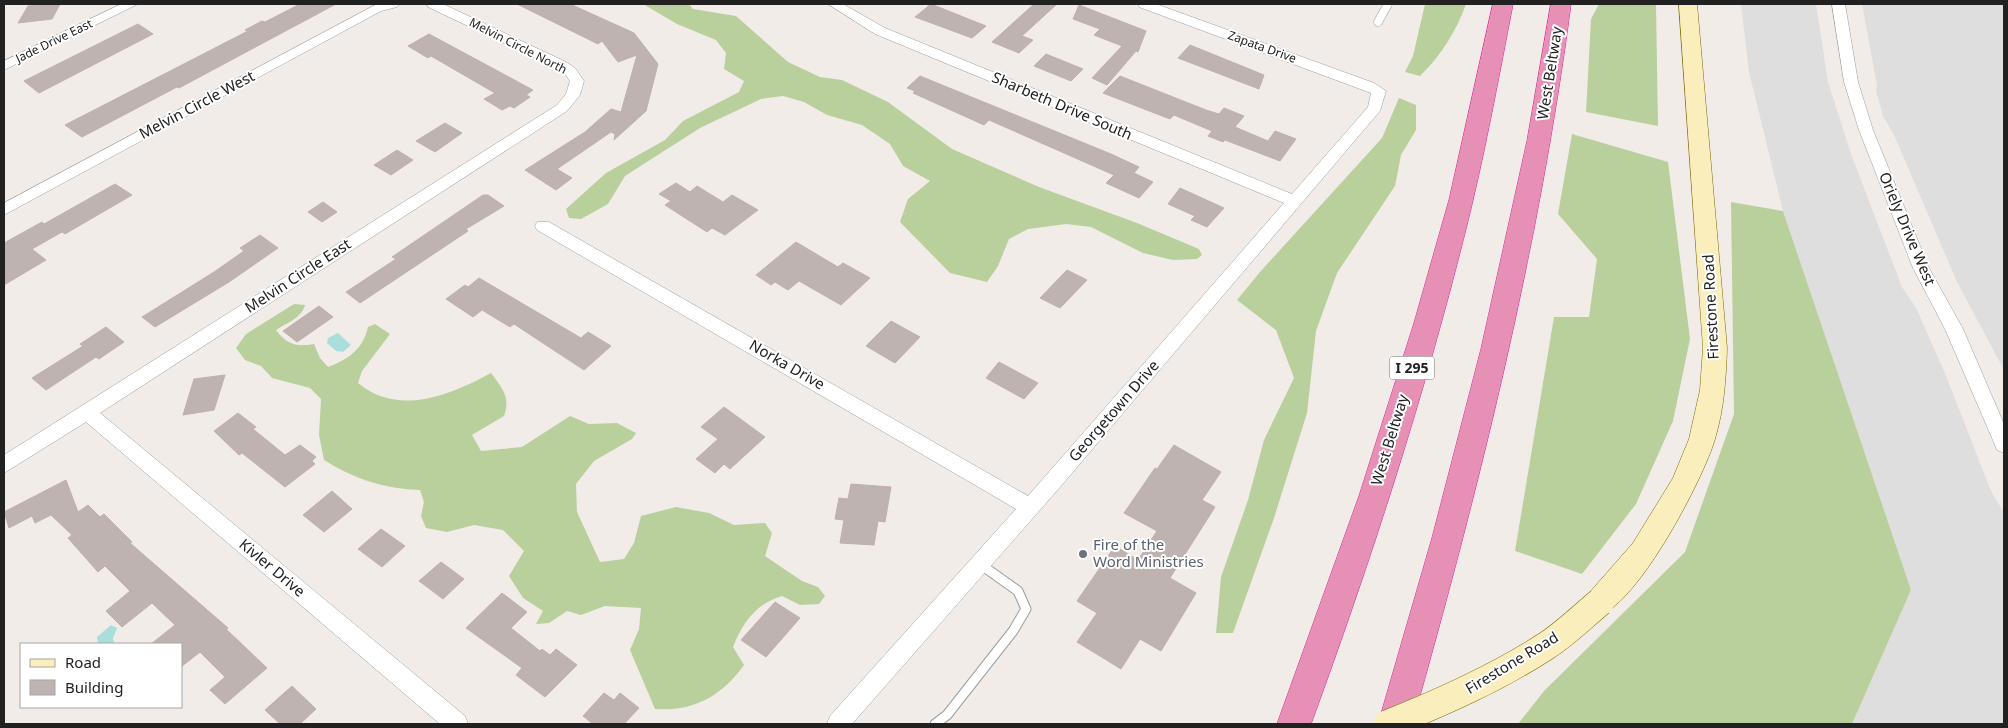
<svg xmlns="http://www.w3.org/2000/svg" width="2008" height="728" font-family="'Noto Sans',sans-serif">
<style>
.residential{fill:#dfdede}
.forest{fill:#b9d09d}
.water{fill:#a9dedd}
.building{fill:#beb3b1;stroke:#c3afaa}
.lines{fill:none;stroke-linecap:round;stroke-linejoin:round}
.lane-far1-casing{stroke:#9e9e9e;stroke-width:9}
.lane-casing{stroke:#9e9e9e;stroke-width:11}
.street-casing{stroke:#9e9e9e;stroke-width:1}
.secondary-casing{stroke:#7b6a05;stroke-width:1}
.highway-casing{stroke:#db2992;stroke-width:1}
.lane-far1{stroke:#fff;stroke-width:8}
.lane{stroke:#fff;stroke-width:9}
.street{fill:#fff;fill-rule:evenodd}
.secondary{fill:#faeebd;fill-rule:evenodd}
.highway{fill:#e790b6;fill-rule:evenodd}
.secondary-bridge-casing{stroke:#7b6a05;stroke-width:29;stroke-linecap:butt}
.secondary-bridge{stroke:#faeebd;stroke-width:28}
.worship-dot{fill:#6b7280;stroke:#fff;stroke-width:2}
.labels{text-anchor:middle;stroke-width:4;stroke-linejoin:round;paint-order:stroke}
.far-street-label{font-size:12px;fill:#212121;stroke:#fff}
.shield{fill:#fff;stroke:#646464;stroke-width:1}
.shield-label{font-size:14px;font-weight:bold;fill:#212121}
.street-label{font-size:15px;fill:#212121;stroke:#fff}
.worship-label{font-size:15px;fill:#5b616d;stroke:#fff;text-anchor:start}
</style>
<rect width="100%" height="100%" fill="#f1ece8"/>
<path class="residential" d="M1741 4H1816L1828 82 1851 154 1902 287 1916 308 1944 371 1991 491 2004 513V724H1852L1911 590 1783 211 1749 72Z
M1862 4H2004V370L1957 282 1894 135 1883 116 1876 91 1877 85Z"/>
<path class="forest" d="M643 4H689L693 9 736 16 788 62 820 77 842 80 888 102 952 149 1039 187 1137 223 1199 249 1202 255 1197 259 1173 260 1143 253 1091 227 1066 224 1028 229 1009 239 998 266 987 282 950 273 900 222 908 199 930 181 903 166 890 144 862 125 827 115 804 102 783 96 761 99 700 128 625 176 608 204 581 219 569 218 566 209 606 173 665 140 683 121 739 92 744 81 724 69 726 53 716 40 677 24Z
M1425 4H1466C1457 30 1440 57 1420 76L1405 72 1413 56Z
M1599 4H1656L1658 126 1586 112 1591 19Z
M1399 98 1416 105V130L1401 155 1395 186 1337 273 1316 331 1307 413 1274 518 1233 633H1216L1221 577 1248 500 1264 440 1294 378 1276 330 1237 300 1260 272 1382 138Z
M1572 134 1668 162 1690 339 1673 421 1636 504 1582 574 1515 551 1554 317H1589L1597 259 1558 214Z
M1731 202 1783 211 1911 590 1852 724H1518L1544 691 1685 552 1734 414Z
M294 304 305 305C301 319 286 323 276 330 287 345 297 347 314 344L320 358 328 367C349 359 363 349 368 327L375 324 390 334 362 371 358 383C399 417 450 395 491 373 502 388 511 397 504 416L472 435 481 451 522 447 570 416 589 424 617 423 636 433 632 439 594 461 576 484 577 512 600 562 624 559 634 543 641 516 676 507 709 513 734 525 765 523 772 533 765 556 802 581 818 587 825 596 819 604 800 605 782 596C756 604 743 622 733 647L744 665C722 696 693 712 655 709L630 650 639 629 641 608 605 606 581 615 567 611 549 623 536 624 543 611 523 598 509 576 524 551 503 530 474 525 447 532 426 528 421 516 424 502 420 490C384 489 354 479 324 460L319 435 321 399 310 388 272 378 261 366 245 360 236 348 246 334Z"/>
<path class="water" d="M338 333 351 345 343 352 336 351 327 343 328 338Z
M111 625 117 628 113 638 114 644H98L97 637Z"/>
<path class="building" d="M60 4 52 19 18 23 28 6Z
M300 4H336L179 88 177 87 82 137 65 125 248 31 245 30 262 21 265 22Z
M517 4H570L634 33 658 64 646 111 614 140 615 134 611 132 557 169 572 178 556 190 525 170 585 132 611 109 621 112 637 55 618 62 602 41 598 44Z
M931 4 986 26 972 38 915 17Z
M1034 4H1057L1022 36 1033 40 1019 53 992 42Z
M1079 5 1146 31 1138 52 1136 51 1107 85 1092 78 1122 46 1094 35 1100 29 1073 19Z
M138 24 153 34 39 93 24 81Z
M429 34 533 90 526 95 530 97 514 108 510 106 502 110 484 99 495 93 431 56 428 58 408 46Z
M1190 45 1264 75 1259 89 1178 58Z
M1046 54 1083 69 1071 81 1034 66Z
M920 76 1111 154 1139 167 1134 173 1153 182 1139 198 1106 183 1114 175 989 120 984 125 913 93 915 91 907 88Z
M1120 76 1206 110 1219 114 1224 108 1244 116 1235 127 1268 141 1275 131 1296 139 1280 161 1225 140 1223 142 1208 136 1212 131 1174 115 1170 119 1103 93Z
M445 123 462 133 435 152 416 141Z
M397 150 413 160 391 175 374 165Z
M676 183 690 192 697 186 723 202 732 195 758 210 725 235 712 228 707 232 665 205 671 201 659 194Z
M115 184 132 195 65 234 62 232 32 249 46 260 4 285V243L42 222 44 224Z
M1180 188 1224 208 1207 227 1191 220 1195 216 1168 204Z
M483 195H488L504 206 466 229 468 231 360 303 346 292 396 259 392 257Z
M323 202 337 212 322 222 308 212Z
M260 235 278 248 229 282 155 327 142 317 214 272 244 251 240 248Z
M796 242 838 267 843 263 870 278 841 305 799 281 788 290 775 282 771 285 756 275Z
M1067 270 1087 280 1060 308 1040 298Z
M479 278 581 338 588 332 611 346 584 370 514 324 510 327 482 310 473 317 446 299 465 285 468 287Z
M319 306 333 317 297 342 283 331Z
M891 321 920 337 895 363 866 346Z
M106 327 124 342 99 359 96 357 46 390 32 378 83 346 80 344Z
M999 362 1038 383 1024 399 986 378Z
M225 375 214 410 183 415 194 379Z
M724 407 765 437 730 469 724 464 715 473 696 459 718 439 701 427Z
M238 413 256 427 253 429 285 455 300 445 316 457 312 461 315 464 285 487 242 453 239 455 214 431Z
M1174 445 1221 472 1202 500 1215 507 1170 578 1196 593 1161 651 1140 639 1121 669 1077 642 1097 613 1077 601 1115 546 1138 560 1157 531 1124 513 1155 468 1157 469Z
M66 480 78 512 88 505 100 517 104 514 132 542 130 543 228 628 226 629 267 668 225 704 210 690 225 677 200 652 181 667V644H151L175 625 152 603 122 627 106 611 130 591 105 566 98 572 68 538 72 535 51 515 35 523 32 516 9 528 4 512Z
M851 484 891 487 885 522 878 521 874 545 840 543 844 520 835 519 839 498 848 499Z
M332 491 352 509 324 532 303 515Z
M381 529 405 546 382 567 358 549Z
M441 562 464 579 443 599 419 581Z
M502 593 527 612 511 628 540 651 542 649 550 655 556 649 577 665 545 697 516 675 522 668 466 628Z
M775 602 800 618 766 657 741 640Z
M292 686 316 709 300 724H280L265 710Z
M604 693 614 700 620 693 639 708 624 724H593L583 716Z"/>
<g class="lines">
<g class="lane-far1-casing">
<path id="lane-far1" d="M1378 22 1388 4"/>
</g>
<g class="lane-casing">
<path id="lane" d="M935 724 947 715 1013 631 1026 609 1018 591 980 564"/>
</g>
<g class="street-casing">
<path id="street" d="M121 4H138L4 70V61Z
M377 4H399L397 7 381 11 4 215V203Z
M427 4H443L566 62 575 68 584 81 580 95 567 111 100 413 465 716 468 724H440L86 422 4 473V455L557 105 566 94 570 81 565 74 556 68 428 7Z
M828 4H843L885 28 1292 194 1368 107 1371 93 1139 7 1138 4H1156L1374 83 1386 91 1380 111 1061 486 852 724H827L830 716 1016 509 537 230 535 226 537 222H549L1028 496 1284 203 875 34Z
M1832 4H1845L1858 82 1873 130 1929 268 1963 329 2004 424V453L1997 450 1995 445 1945 329 1913 268 1859 130 1844 82Z"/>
</g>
<g class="secondary-casing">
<path id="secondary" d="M1679 4H1697L1727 348C1726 379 1724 409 1715 439 1703 480 1639 601 1600 615L1590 612 1585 602 1590 592 1633 543 1673 478 1689 439 1700 390 1703 348Z"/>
</g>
<g class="highway-casing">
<path id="highway" d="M1493 4H1513C1498 81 1484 158 1465 233 1423 400 1370 563 1311 724H1277L1359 496 1414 323 1449 200Z
M1551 4H1571C1539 248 1479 488 1412 724H1378L1432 538 1481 349 1527 141Z"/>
</g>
<use href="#lane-far1" class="lane-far1"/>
<use href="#lane" class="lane"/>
<use href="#street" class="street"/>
<use href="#secondary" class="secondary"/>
<use href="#highway" class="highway"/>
<g class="secondary-bridge-casing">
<path id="secondary-bridge" d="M1388 724C1443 702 1497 678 1546 646 1565 634 1583 616 1600 602"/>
</g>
<use href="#secondary-bridge" class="secondary-bridge"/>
</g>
<circle class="worship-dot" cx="1083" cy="554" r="5"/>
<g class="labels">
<g class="far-street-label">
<text transform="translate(54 41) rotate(-26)" y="4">Jade Drive East</text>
<text transform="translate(518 46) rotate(27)" y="4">Melvin Circle North</text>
<text transform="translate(1262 47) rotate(20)" y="4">Zapata Drive</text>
</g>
<rect class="shield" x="1389.5" y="356.5" width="45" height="23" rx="4"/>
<g class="shield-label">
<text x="1412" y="373">I 295</text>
</g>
<g class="street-label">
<text transform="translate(1550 73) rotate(-81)" y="5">West Beltway</text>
<text transform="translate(197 105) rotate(-28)" y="5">Melvin Circle West</text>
<text transform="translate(1062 106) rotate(23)" y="5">Sharbeth Drive South</text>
<text transform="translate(1907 229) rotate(67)" y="5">Oriely Drive West</text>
<text transform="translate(298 276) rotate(-33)" y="5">Melvin Circle East</text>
<text transform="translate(1711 307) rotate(-93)" y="5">Firestone Road</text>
<text transform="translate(787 365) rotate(30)" y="5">Norka Drive</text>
<text transform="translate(1114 411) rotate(-49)" y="5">Georgetown Drive</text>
<text transform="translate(1390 440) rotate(-73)" y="5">West Beltway</text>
<text transform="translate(272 568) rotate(40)" y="5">Kivler Drive</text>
<text transform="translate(1512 663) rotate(-31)" y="5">Firestone Road</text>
</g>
<g class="worship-label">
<text x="1093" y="550">Fire of the<tspan x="1093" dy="17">Word Ministries</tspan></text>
</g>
</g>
<rect width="2008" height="728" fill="none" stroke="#212121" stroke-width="10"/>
<rect x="20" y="643" width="162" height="65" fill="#ffffff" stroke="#a6a6a6"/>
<rect x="30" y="659" width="25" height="8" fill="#faeebd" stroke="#a6a6a6"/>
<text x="65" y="668" font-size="15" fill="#212121">Road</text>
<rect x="30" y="680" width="25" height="15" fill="#beb3b1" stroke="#a6a6a6"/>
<text x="65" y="693" font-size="15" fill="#212121">Building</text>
</svg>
